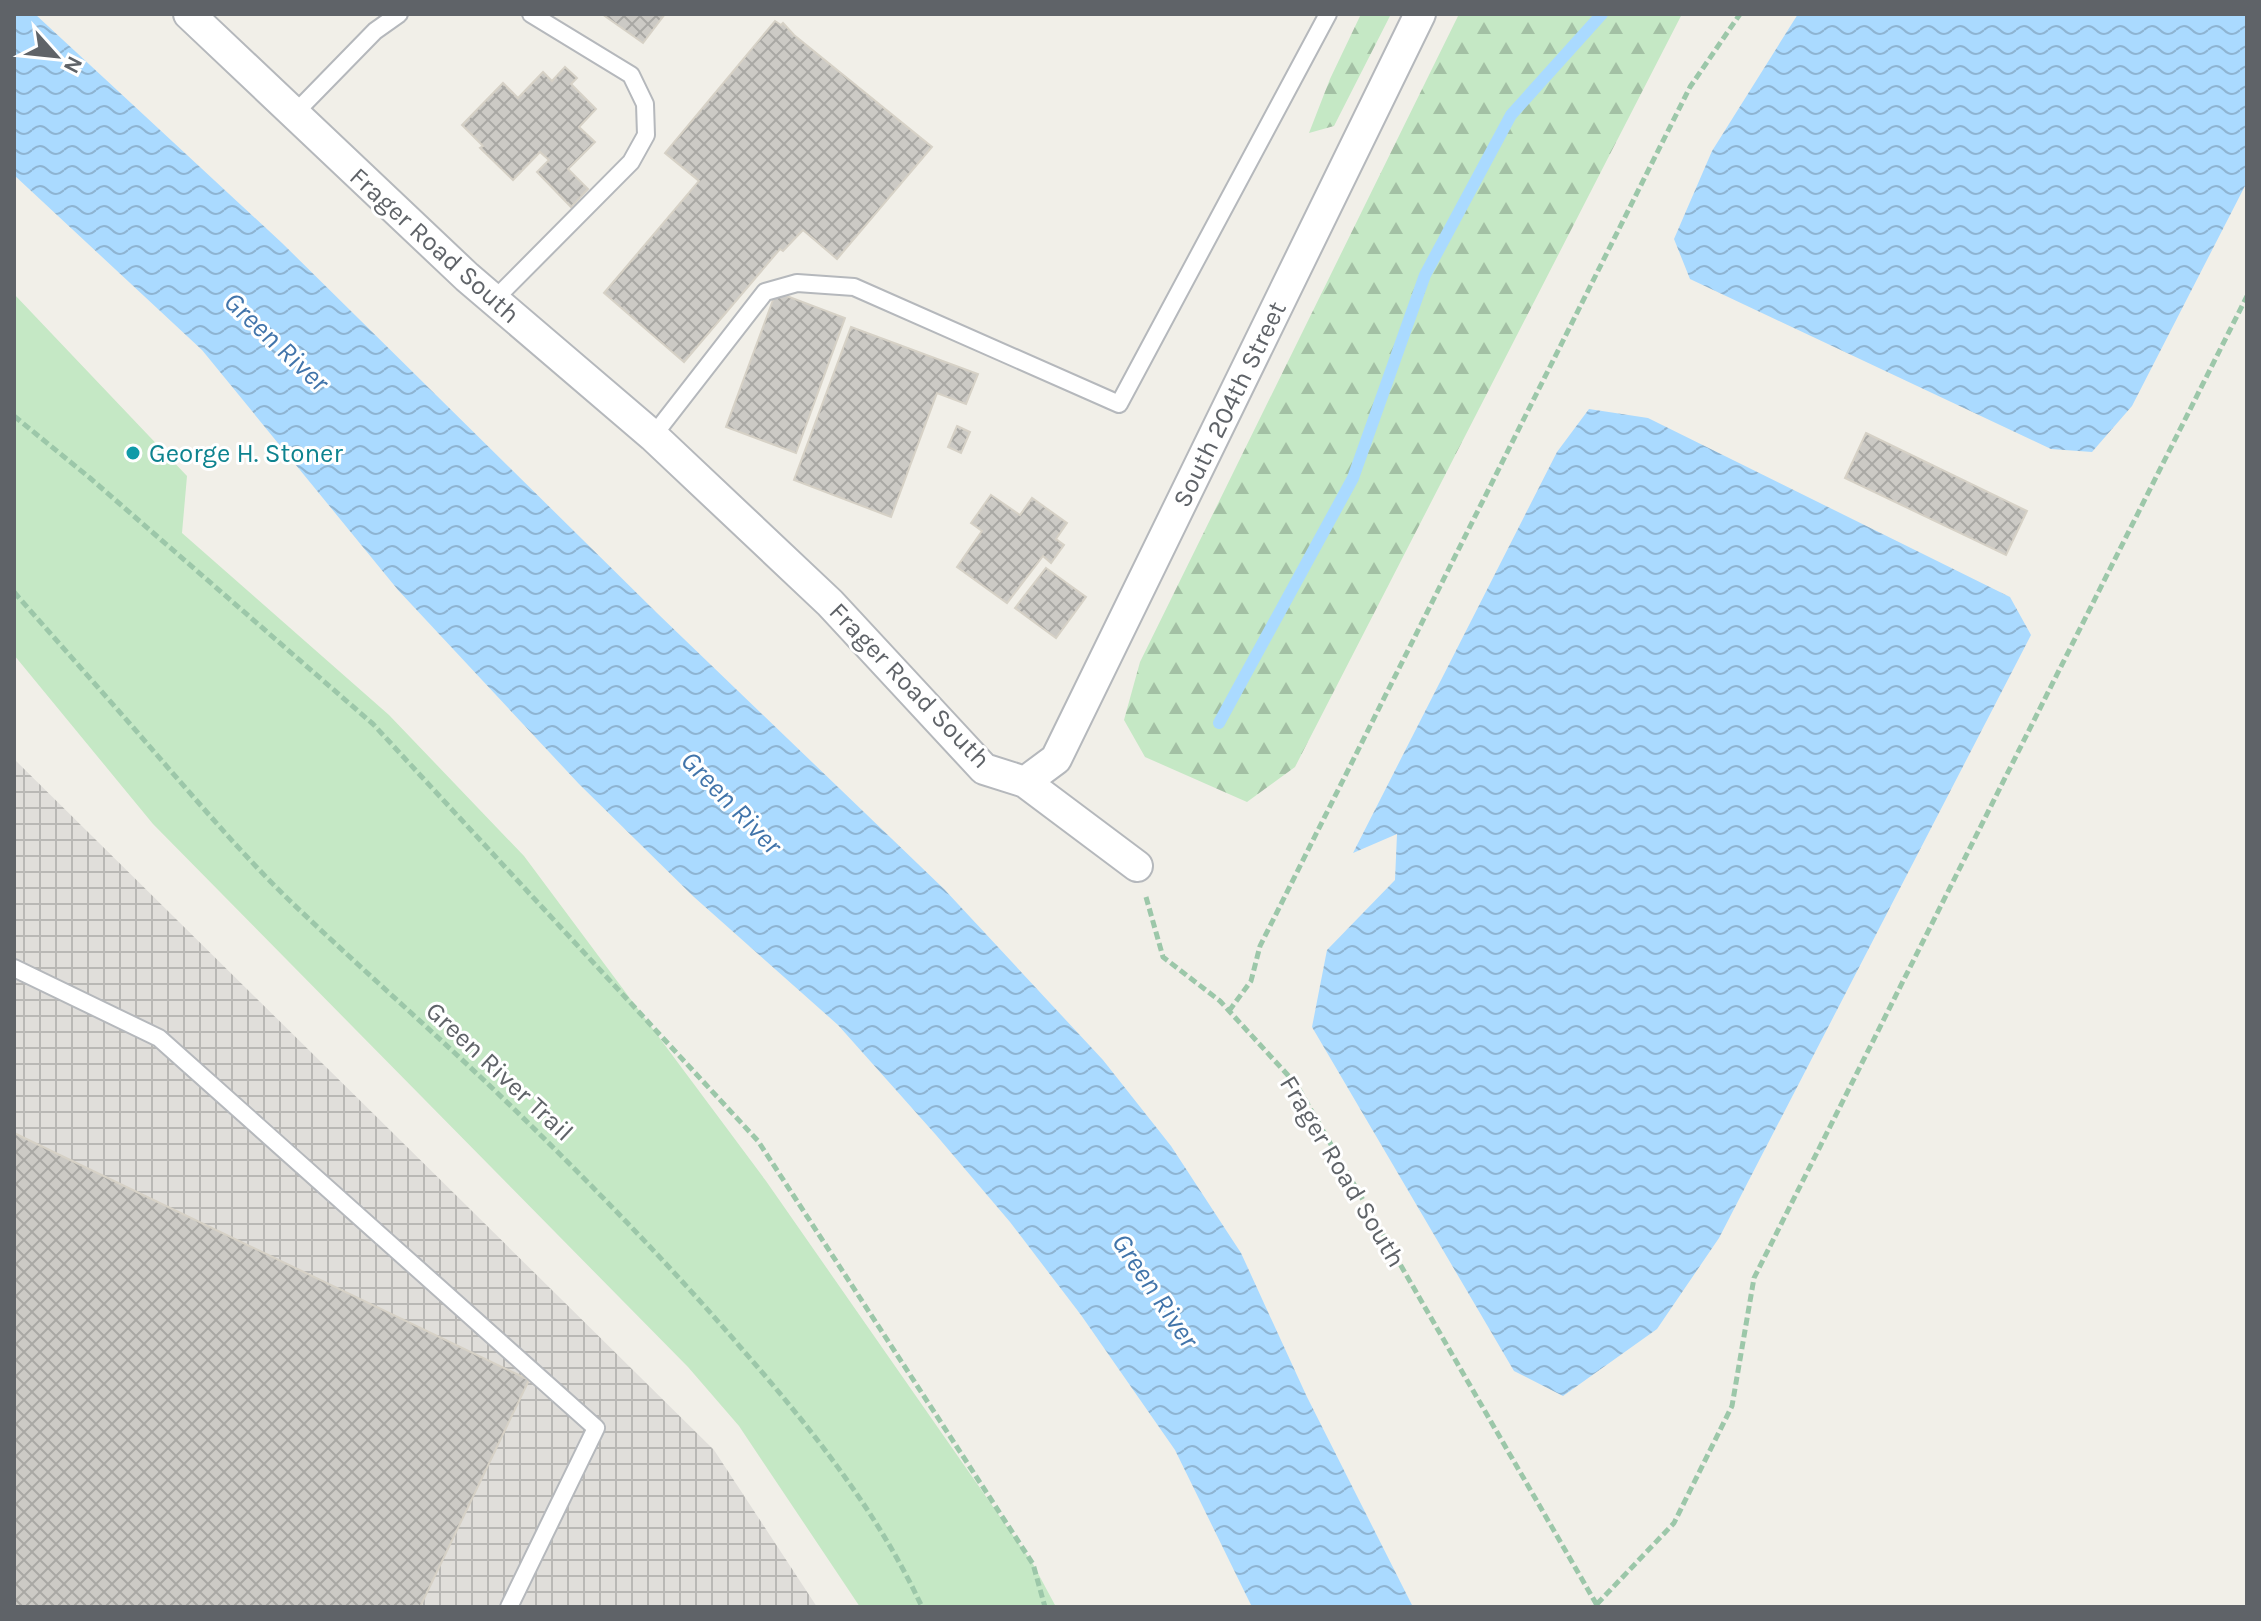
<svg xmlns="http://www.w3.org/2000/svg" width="2261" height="1621" font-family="Karla,sans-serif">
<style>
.industrial{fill:url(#industrial-grid)}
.green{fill:#c5e8c5}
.forest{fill:url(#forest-firs)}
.water{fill:url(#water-waves)}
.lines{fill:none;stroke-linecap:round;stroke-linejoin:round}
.stream{stroke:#aadaff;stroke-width:12}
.building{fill:url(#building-cross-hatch);stroke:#d6d1c6;stroke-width:2}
.lane-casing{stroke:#b5b8bc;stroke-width:20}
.street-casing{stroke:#b5b8bc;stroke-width:34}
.path{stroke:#9cc7a9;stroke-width:5;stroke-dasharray:8 4;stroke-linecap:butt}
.lane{stroke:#fff;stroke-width:16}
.street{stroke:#fff;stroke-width:30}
.culture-dot{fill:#0f9aa8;stroke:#fff;stroke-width:3}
.labels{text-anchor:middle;stroke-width:6;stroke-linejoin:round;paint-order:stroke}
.street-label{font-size:26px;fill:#5f6368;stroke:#fff}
.culture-label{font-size:26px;fill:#0d838f;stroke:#fff;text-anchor:start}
.water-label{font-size:28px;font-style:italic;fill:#4174aa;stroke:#fff}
</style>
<defs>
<pattern id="industrial-grid" width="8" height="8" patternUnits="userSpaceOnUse" patternTransform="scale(2)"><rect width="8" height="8" fill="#e0deda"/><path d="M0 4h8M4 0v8" fill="none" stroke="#b9b8b5"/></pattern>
<pattern id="forest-firs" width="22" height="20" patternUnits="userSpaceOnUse" patternTransform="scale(2)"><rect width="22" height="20" fill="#c5e8c5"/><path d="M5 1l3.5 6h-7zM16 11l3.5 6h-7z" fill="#a3c0a4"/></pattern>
<pattern id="water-waves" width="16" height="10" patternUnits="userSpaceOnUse" patternTransform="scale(2)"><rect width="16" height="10" fill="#aadaff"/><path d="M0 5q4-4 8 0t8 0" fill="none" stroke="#8eb4d2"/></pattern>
<pattern id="building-cross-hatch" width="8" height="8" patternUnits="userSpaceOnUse" patternTransform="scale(2)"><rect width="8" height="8" fill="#cccac5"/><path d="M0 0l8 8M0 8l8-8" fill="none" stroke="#a9a8a4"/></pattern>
</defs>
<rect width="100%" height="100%" fill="#f1efe8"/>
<path class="industrial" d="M14 759 714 1450 817 1607H14Z"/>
<path class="green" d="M14 294 187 476 182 533 389 715 524 856 766 1181 1033 1564 1056 1607H860L739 1426 688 1367 153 824 14 655Z"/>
<path class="forest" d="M1361 14H1391L1334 126 1309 133 1330 79Z
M1459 14H1682L1295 767 1247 802 1145 757 1124 720 1140 662Z"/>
<path class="water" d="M14 14H35L282 243 657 613 944 889 1103 1060 1171 1146 1241 1253 1307 1397 1413 1607H1252L1175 1450 1081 1315 1010 1222 936 1135 838 1025 694 897 579 784 398 590 202 350 14 175Z
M1798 14H2247V182L2132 406 2092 452 2051 449 1690 279 1674 239 1712 151Z
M1589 409 1648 418 2010 597 2031 635 1719 1238 1657 1329 1563 1396 1514 1371 1312 1027 1327 950 1395 880 1397 834 1353 853 1557 452Z"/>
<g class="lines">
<path class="stream" d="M1219 723 1353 478 1425 275 1511 115 1602 14"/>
</g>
<path class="building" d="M602 14H665L643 43Z
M775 21 781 25 783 23 794 35 932 147 837 259 803 230 783 251 780 249 684 362 604 293 699 181 665 153Z
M565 67 577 78 571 84 596 109 579 127 595 142 568 169 588 189 571 207 537 172 549 160 540 152 513 180 480 148 483 146 462 125 503 83 518 98 543 72 552 81Z
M776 292 845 318 796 453 726 427Z
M851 327 978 374 966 404 937 393 891 517 794 480Z
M957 426 970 432 961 453 948 447Z
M1866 433 2027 511 2006 555 1845 478Z
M991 495 1020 515 1032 498 1067 523 1056 539 1064 545 1051 563 1043 556 1007 603 957 567 982 531 971 523Z
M1046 568 1086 597 1056 638 1015 608Z
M14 1133 529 1380 420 1607H14Z"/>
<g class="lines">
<g class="lane-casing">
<path id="lane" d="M294 114 375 31 399 14
M494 300 631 162 646 135 645 104 631 75 531 14
M653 436 765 292 797 283 854 287 1119 404 1328 14
M14 968 159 1038 596 1428 509 1607"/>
</g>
<g class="street-casing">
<path id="street" d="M189 14 467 277 653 436 830 603 984 769 1025 782 1137 866
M1025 782 1056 759 1420 14"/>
</g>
<path class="path" d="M14 416 90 478 373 724 758 1141 1033 1564 1045 1607
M14 592C64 649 114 705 163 762 204 809 244 856 288 899 363 971 441 1038 515 1110 594 1187 670 1265 742 1349 810 1427 878 1512 922 1607
M1146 897 1163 957 1220 1001 1296 1084 1598 1607
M1229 1011 1251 981 1260 946 1690 87 1740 14
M1597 1604 1674 1523 1732 1406 1754 1278 2247 296"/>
<use href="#lane" class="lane"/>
<use href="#street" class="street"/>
</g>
<circle class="culture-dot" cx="133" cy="453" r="8"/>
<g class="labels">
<g class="street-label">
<text transform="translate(435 245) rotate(42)" y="9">Frager Road South</text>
<text transform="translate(1229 404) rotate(-64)" y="9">South 204th Street</text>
<text transform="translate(910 685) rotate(46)" y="9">Frager Road South</text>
<text transform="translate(500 1071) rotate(43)" y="9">Green River Trail</text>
<text transform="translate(1343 1171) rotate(59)" y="9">Frager Road South</text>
</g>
<g class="culture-label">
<text x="149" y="462">George H. Stoner</text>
</g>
<g class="water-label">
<text transform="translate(277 341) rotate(43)" y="10">Green River</text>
<text transform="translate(732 802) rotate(46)" y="10">Green River</text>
<text transform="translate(1156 1290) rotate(56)" y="10">Green River</text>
</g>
</g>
<rect width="2261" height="1621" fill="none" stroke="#5f6368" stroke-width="32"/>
<g transform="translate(56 56) rotate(117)" stroke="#ffffff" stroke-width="6" paint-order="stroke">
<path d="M0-6L14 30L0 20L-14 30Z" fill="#5f6368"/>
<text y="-12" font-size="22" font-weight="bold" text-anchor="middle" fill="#5f6368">N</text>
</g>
</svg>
